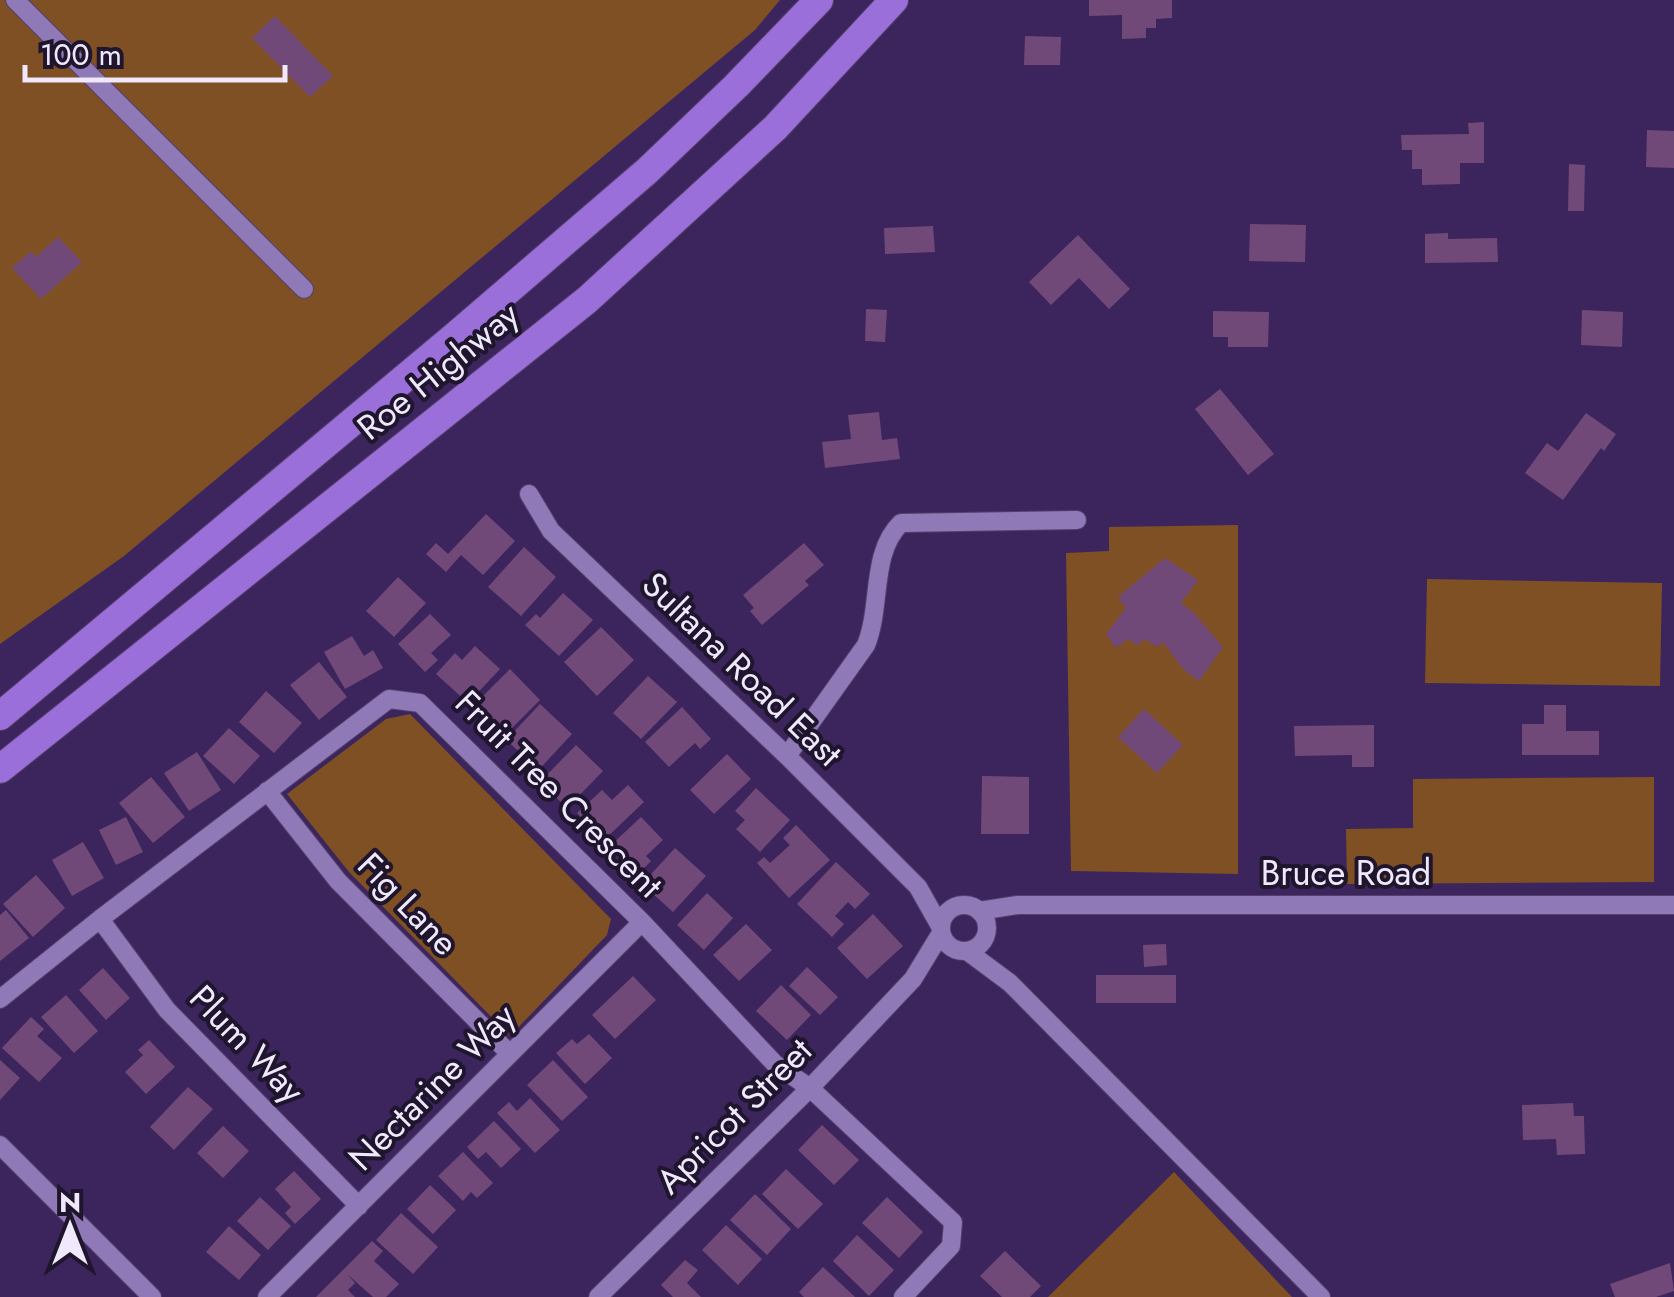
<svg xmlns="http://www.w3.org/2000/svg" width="1674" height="1297" font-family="Jost,sans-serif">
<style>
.green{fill:#7f5024}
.building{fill:#714979}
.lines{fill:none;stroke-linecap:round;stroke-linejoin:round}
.minor-casing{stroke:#55406d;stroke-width:20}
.highway-casing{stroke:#55406d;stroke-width:30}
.minor{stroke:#9079b7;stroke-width:18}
.highway{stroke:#9a6fd9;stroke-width:28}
.labels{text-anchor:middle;stroke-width:8;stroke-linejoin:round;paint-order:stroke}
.street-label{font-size:35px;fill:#f0e9fd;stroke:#1f162e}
</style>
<rect width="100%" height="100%" fill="#3c255c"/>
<path class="green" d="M0 0H780L755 30 124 556 0 644Z
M1238 525V874L1071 871 1066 553 1109 551V527Z
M1427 579 1662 583 1660 686 1425 683Z
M410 714 611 919 607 935 510 1036 349 872 287 794 386 719Z
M1654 777V882L1347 884 1346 829 1413 828V779Z
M1174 1172 1292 1297H1048Z"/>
<path class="building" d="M1089 0H1172V18L1156 19V28H1146V38L1122 39V15L1089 16Z
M275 16 333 76 310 97 252 38Z
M1025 36 1061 37 1060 65H1024Z
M1484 122V163H1460V184L1422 185V169H1412V150H1402L1401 135 1469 134 1468 123Z
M1647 130 1674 131V168L1646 167Z
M1569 164 1585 165 1584 211H1568Z
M1250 224 1306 225 1305 262 1249 261Z
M933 226 935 252 885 254 884 228Z
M1448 233V239L1497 238 1498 262 1425 263V234Z
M1078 235 1130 289 1109 309 1079 278 1051 305 1029 282Z
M58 237 82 262 41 299 12 268 31 251 36 257Z
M866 309 887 310 885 342 865 341Z
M1582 310 1623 312 1622 347 1581 345Z
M1213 311 1269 312 1268 347H1228V337H1213Z
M1220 389 1274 454 1248 475 1195 409Z
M879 412 882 440 897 438 900 459 825 468 822 442 851 439 848 415Z
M1586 413 1616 434 1604 451 1601 448 1563 500 1525 473 1547 443 1558 451Z
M486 514 515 541 483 575 461 555 446 572 426 554 436 543 448 554Z
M804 543 824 565 805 581 809 585 762 625 750 611 754 608 743 595Z
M524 547 556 577 521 616 488 587Z
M1165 558 1198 580 1181 603 1193 612 1223 647 1199 681 1184 670 1163 642 1157 647 1145 639 1137 645 1128 639 1116 648 1106 634 1126 608 1118 597Z
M398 577 426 603 394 637 366 611Z
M563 593 593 620 559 656 525 625 536 614 540 618Z
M430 614 451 635 431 653 438 660 425 672 398 644Z
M601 627 634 660 597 696 564 662Z
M352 636 364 656 373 650 383 668 345 689 324 652Z
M475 646 500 669 468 703 436 674 455 653 462 660Z
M319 662 347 697 319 720 290 685Z
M510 669 540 700 500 740 473 706Z
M648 676 677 702 641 739 613 713Z
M266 691 302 723 274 753 239 722Z
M540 704 572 734 532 777 517 763 524 756 506 740Z
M1544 705H1566V731H1599V755H1522V724H1544Z
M682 707 711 739 700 749 695 743 669 767 645 742Z
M1144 709 1183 745 1157 773 1118 737Z
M1374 725V767H1352V755L1295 756 1294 726Z
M229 728 260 756 234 784 203 756Z
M576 745 603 771 567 808 540 782Z
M197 752 221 790 189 811 164 773Z
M727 754 751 779 714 814 690 790Z
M982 776 1029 777V834H981Z
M151 777 185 817 153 843 119 803Z
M628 785 644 802 603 841 577 813 602 790 612 800Z
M756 788 790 820 760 852 736 829 745 820 735 811Z
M126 817 143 852 116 865 99 830Z
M641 817 663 840 646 856 651 861 637 875 610 846Z
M796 825 830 860 789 898 757 863 764 857 770 863 790 845 783 838Z
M83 842 104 878 72 896 52 860Z
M675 848 706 876 673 912 642 884Z
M836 862 870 894 855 909 848 902 835 916 844 924 832 937 797 904Z
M36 875 65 908 33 937 3 904Z
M707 893 733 918 704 950 677 925Z
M6 910 29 938 0 961V915Z
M873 914 903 946 867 979 837 948Z
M746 924 772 950 739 981 713 955Z
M1166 944 1167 965 1144 967 1143 945Z
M807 967 838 997 820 1015 789 986Z
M103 968 130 998 106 1020 79 990Z
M1096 975H1176V1003H1096Z
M633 976 656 1000 615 1039 592 1015Z
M781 985 811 1015 787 1040 756 1011Z
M66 995 98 1031 74 1053 41 1017Z
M31 1017 44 1029 37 1036 62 1058 39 1082 2 1048Z
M589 1034 612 1058 585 1084 556 1053 572 1039 577 1044Z
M149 1040 175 1067 146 1094 125 1072 143 1055 138 1050Z
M0 1060 20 1078 0 1100Z
M553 1060 588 1097 562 1121 527 1085Z
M188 1087 213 1109 174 1150 150 1127Z
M530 1098 560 1130 535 1153 497 1113 509 1102 517 1111Z
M1573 1103 1574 1116H1584L1585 1154 1557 1155 1556 1139 1523 1140 1522 1105Z
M494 1121 521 1149 501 1168 486 1152 478 1159 467 1147Z
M822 1125 859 1160 834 1185 798 1150Z
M223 1126 249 1151 223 1178 197 1153Z
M463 1152 493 1183 477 1198 471 1192 463 1201 438 1176Z
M786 1169 823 1204 798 1229 762 1194Z
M294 1171 321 1199 295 1224 285 1213 291 1207 275 1189Z
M430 1185 456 1210 433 1234 407 1209Z
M755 1194 791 1229 767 1255 730 1220Z
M260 1197 291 1226 268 1250 237 1221Z
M887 1197 923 1232 899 1258 862 1223Z
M401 1213 438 1247 413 1274 376 1240Z
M726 1225 762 1259 738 1285 702 1250Z
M229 1226 261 1255 239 1280 206 1252Z
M857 1235 894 1270 869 1296 833 1261Z
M372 1241 383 1251 374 1261 399 1284 386 1297H373L347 1274 355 1283 348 1290 355 1297H316Z
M1005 1251 1041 1286 1030 1297H1002L980 1276Z
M685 1260 698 1270 687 1283 701 1297H673L661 1285Z
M1670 1263 1674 1291 1656 1297H1615L1610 1284Z
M823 1267 855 1297H804L799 1292Z"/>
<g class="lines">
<g class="minor-casing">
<path id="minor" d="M15 0 304 289
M529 494 551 531 787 756 918 887 940 926
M787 756 866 645C882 606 870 553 901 523L1077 520
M267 791 338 881 510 1054
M941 928a23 23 0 1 1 46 0a23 23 0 1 1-46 0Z
M979 911 1018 905H1674
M100 919 167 1010 359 1206
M967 951 1010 983 1321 1297
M0 999 100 919 389 699 420 703 642 922 775 1064 810 1088 953 1222 951 1246 903 1297
M0 1145 152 1297
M267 1297 642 922
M598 1297 810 1088 913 979 941 933"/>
</g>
<g class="highway-casing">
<path id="highway" d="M0 716 455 336 647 171 736 86 819 0
M0 769 587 300 775 128 894 0"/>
</g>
<use href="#minor" class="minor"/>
<use href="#highway" class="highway"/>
</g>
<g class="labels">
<g class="street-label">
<text transform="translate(438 371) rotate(-39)" y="12">Roe Highway</text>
<text transform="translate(742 669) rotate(44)" y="12">Sultana Road East</text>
<text transform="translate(559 794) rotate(45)" y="12">Fruit Tree Crescent</text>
<text x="1346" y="885">Bruce Road</text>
<text transform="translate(408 904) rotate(46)" y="12">Fig Lane</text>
<text transform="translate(247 1044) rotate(46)" y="12">Plum Way</text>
<text transform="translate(432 1087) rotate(-45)" y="12">Nectarine Way</text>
<text transform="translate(734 1116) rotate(-45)" y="12">Apricot Street</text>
</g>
</g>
<g transform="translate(70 1227)" stroke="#1f162e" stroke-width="8" paint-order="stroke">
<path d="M0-8L18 38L0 25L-18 38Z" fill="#f0e9fd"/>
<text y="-15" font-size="28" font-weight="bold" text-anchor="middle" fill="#f0e9fd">N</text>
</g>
<path d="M25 65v15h260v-15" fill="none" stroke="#f0e9fd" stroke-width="5"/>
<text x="40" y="65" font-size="30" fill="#f0e9fd" stroke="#1f162e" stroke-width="8" paint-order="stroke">100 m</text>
</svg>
